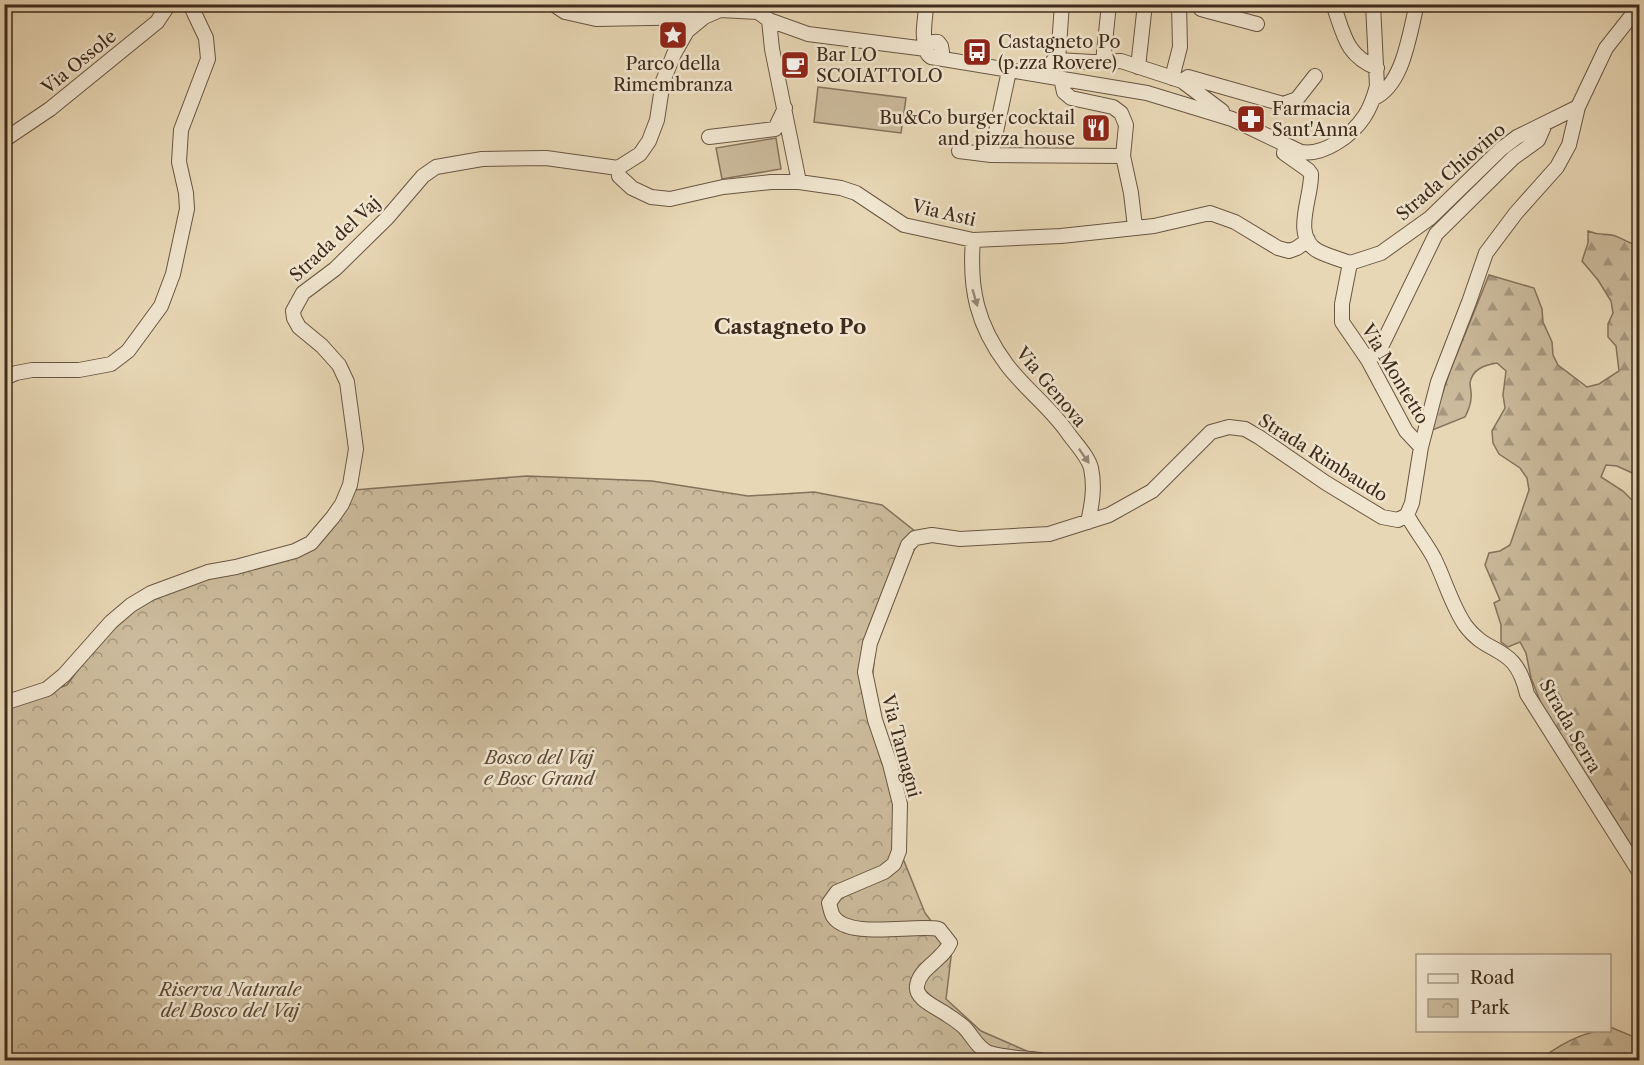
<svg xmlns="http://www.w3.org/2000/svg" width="1644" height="1065" font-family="'Libre Caslon Text',serif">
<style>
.grass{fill:#cbba9b;stroke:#85725c;stroke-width:1.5}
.forest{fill:url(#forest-firs);stroke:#85725c;stroke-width:1.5}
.park{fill:url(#park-crowns);stroke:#85725c;stroke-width:1.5}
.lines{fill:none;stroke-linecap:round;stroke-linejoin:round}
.minor-casing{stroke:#695642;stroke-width:16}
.minor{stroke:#f0e5cf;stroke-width:14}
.oneway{fill:#988876}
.labels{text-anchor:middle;stroke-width:5;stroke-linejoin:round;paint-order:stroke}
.poi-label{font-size:18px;fill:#3f2b1c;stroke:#f0e5cf;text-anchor:start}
.street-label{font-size:18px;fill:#3f2b1c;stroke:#f0e5cf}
.park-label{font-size:18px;font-style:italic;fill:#5b4835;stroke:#f0e5cf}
.quarter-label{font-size:21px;font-weight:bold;fill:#3f2b1c;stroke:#f0e5cf}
</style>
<defs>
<pattern id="forest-firs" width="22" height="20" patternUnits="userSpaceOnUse" patternTransform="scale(1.5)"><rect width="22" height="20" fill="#cbba9b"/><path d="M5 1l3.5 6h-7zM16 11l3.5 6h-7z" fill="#a6977e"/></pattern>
<pattern id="park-crowns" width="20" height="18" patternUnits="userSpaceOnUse" patternTransform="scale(1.5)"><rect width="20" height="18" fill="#cbba9b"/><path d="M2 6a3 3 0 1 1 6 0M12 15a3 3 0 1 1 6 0" fill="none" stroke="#a6977e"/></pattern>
</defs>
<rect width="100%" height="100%" fill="#e8d7b5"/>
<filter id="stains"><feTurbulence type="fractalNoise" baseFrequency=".00333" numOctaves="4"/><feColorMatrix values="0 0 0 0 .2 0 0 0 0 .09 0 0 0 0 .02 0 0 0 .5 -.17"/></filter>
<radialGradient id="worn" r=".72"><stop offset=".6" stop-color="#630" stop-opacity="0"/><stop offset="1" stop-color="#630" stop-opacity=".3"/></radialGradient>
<path class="grass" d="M818 87 906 98 901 133 814 122Z
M776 138 781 169 722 179 716 148Z"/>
<path class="forest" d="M1588 231C1600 236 1602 233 1612 235 1622 237 1629 245 1639 245V476L1617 466 1606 465 1601 477 1623 491 1639 507V858L1541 703 1531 678 1526 653 1520 642 1508 647 1501 642V625L1494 603 1500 600 1485 565 1489 553 1500 551 1510 545 1529 490 1527 478 1520 468 1499 454 1493 443 1492 431 1505 408 1503 395 1506 371 1497 363C1485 365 1472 369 1470 383 1470 388 1472 393 1471 398 1471 405 1468 411 1465 417L1430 431 1450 371 1489 275 1534 288 1542 309 1543 322 1552 342 1553 355 1558 365 1587 387 1599 384 1619 371 1616 346 1608 337V324L1613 313 1611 301 1598 280 1582 261 1588 243Z
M1610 1027 1632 1036 1639 1045V1060H1543L1542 1058C1561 1044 1586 1030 1610 1030Z"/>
<path class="park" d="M527 476 652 481 748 496 814 492 882 505 921 536 897 585 877 635 871 689 882 734 903 785 902 856 925 913 952 949 946 999 981 1031 1029 1052 1073 1060H5L4 706 67 685 96 645 151 596 262 562 315 549 337 523 354 490Z"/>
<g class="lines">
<g class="minor-casing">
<path id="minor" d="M553 4 565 12 596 19 704 17 720 10 758 12 769 20 808 34 926 49
M926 4C926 18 921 34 926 46
M1200 4 1201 9 1208 11 1257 24
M1333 4C1344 34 1345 55 1377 68
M769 20 772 49 799 182
M936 57 942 52 941 46 938 42C927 40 922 51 931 57L1147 93 1232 119 1301 152C1324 156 1352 135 1364 117 1371 107 1374 97 1377 86L1373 4
M1058 60 1062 4
M1103 62 1109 4
M1138 67 1145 4
M1048 76 1053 61 1058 60 1092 62 1121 61 1182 81 1222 111
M1061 78 1064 92 1071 98 1113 107 1121 113 1126 125 1123 156 1131 193 1135 227
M1172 78 1180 47 1179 4
M1182 81 1188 77 1283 104 1297 99 1315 76
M1374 98C1404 84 1409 34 1417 4
M709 137 775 129 785 108
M4 140 50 109 157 22 169 4
M1286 145 1284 153 1308 170 1311 174C1312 198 1291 236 1318 251 1328 256 1339 259 1350 263
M959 151 991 155 1123 156
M991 155 1009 71
M618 168 619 176 632 188 651 197 670 199 723 187 771 182H799L841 188 856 193 904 225 973 240 1061 236 1154 226 1210 213 1235 222 1278 248 1289 251 1297 248 1308 240
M618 168 640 154 649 141 657 120 663 81 674 54 687 31 704 17
M973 240C969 289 977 325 1007 365 1025 389 1051 408 1068 433 1075 443 1088 456 1091 468 1095 487 1092 504 1088 522
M1350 263 1381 253 1430 218 1501 149 1517 137 1578 107
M1350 263 1342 304V322L1368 360 1406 431 1421 447
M1368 360 1380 349 1436 234 1513 158 1538 140 1545 124
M4 378 16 373 32 370H79L111 364 128 351 161 306 173 274 187 209 186 193 179 162 181 130 208 59 206 38 190 4
M1407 515C1415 530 1426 543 1434 558 1445 580 1451 604 1465 625 1489 658 1515 642 1527 694L1640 873
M4 703 47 689 64 675 111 622 131 605 151 593 208 572 236 567 295 551 311 543 333 517 342 504 350 485 356 449 347 382 339 365 322 346 299 327 294 318 293 311 303 293 335 269 387 218 423 176 436 167 482 159 546 158 618 168
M1040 1060C1024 1058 1005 1058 989 1053 977 1048 972 1035 964 1027 959 1023 954 1019 949 1016 939 1008 915 1000 917 986 919 968 943 960 950 943L939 929C914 924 848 940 833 916 831 913 830 906 829 903L837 892 884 872 894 864 899 851 900 804 890 764 875 720 865 672 870 643 908 545 915 538 932 535 960 539 1049 534 1109 515 1152 491 1211 432 1229 427 1245 429 1259 437 1326 483 1382 517 1398 520 1407 515 1412 503 1421 447 1438 382 1469 302 1486 253 1516 213 1557 167 1569 145 1578 107 1606 48 1640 5"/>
</g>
<use href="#minor" class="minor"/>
</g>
<defs><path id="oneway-solid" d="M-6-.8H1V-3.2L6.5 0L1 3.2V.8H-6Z" transform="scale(1.5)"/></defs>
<g class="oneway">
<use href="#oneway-solid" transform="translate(975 298) rotate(74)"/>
<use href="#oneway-solid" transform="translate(1084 456) rotate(55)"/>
</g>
<defs>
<g id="sight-square" transform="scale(1.5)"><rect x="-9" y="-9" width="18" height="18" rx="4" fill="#8f2418" stroke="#f0e5cf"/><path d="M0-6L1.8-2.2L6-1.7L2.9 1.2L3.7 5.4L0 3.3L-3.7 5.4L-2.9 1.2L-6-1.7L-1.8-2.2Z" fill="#fff"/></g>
<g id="bus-square" transform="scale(1.5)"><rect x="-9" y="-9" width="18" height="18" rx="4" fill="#8f2418" stroke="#f0e5cf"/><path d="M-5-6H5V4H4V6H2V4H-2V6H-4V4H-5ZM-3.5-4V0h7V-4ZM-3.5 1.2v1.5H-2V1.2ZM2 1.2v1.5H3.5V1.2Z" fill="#fff"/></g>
<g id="cafe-square" transform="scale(1.5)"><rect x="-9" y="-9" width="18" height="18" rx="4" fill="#8f2418" stroke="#f0e5cf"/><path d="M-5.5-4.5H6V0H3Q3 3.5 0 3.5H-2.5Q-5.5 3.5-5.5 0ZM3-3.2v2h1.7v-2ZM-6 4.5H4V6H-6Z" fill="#fff"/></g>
<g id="pharmacy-square" transform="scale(1.5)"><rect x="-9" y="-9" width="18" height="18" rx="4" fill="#8f2418" stroke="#f0e5cf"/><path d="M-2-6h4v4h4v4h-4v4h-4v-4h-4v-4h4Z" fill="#fff"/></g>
<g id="restaurant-square" transform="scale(1.5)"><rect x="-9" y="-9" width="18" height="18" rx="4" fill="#8f2418" stroke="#f0e5cf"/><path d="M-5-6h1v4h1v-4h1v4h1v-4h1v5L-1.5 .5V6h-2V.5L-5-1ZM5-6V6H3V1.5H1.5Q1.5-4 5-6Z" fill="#fff"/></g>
</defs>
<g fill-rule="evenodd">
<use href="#sight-square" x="673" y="35"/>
<use href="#bus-square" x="977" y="52"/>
<use href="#cafe-square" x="795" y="65"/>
<use href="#pharmacy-square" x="1251" y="119"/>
<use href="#restaurant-square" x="1096" y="128"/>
</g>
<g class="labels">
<g class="poi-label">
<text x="998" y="48">Castagneto Po<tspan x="998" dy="21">(p.zza Rovere)</tspan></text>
<text x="816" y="61">Bar LO<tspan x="816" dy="21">SCOIATTOLO</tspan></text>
<text x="673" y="70" text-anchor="middle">Parco della<tspan x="673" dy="21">Rimembranza</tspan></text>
<text x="1272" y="115">Farmacia<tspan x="1272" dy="21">Sant'Anna</tspan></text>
<text x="1075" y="124" text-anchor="end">Bu&amp;Co burger cocktail<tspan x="1075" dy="21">and pizza house</tspan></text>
</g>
<g class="street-label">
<text transform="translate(79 62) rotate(-39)" y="6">Via Ossole</text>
<text transform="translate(1451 172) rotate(-41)" y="6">Strada Chiovino</text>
<text transform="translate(944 213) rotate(13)" y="6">Via Asti</text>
<text transform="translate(335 239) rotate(-43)" y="6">Strada del Vaj</text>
<text transform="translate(1395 374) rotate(59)" y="6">Via Montetto</text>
<text transform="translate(1051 387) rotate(50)" y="6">Via Genova</text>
<text transform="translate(1323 458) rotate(32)" y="6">Strada Rimbaudo</text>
<text transform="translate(1570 726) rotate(60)" y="6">Strada Serra</text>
<text transform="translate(901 746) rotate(75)" y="6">Via Tamagni</text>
</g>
<g class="park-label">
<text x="539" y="764">Bosco del Vaj<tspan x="539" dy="21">e Bosc Grand</tspan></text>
<text x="230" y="996">Riserva Naturale<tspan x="230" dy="21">del Bosco del Vaj</tspan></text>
</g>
<g class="quarter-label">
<text x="790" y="334">Castagneto Po</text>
</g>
</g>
<rect width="1644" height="1065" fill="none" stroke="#e8d7b5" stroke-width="24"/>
<rect x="6" y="6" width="1632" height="1053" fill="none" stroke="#3f2b1c" stroke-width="3"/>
<rect x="12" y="12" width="1620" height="1041" fill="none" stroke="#3f2b1c" stroke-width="1.5"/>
<rect x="1416" y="954" width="195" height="78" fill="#f0e5cf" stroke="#a99b87" stroke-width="1.5"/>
<rect x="1428" y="974" width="30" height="9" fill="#f0e5cf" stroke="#a99b87" stroke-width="1.5"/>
<text x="1470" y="984" font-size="18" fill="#3f2b1c">Road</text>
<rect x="1428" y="999" width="30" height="18" fill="url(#park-crowns)" stroke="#a99b87" stroke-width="1.5"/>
<text x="1470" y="1014" font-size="18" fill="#3f2b1c">Park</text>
<rect width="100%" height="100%" filter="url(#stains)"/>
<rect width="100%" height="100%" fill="url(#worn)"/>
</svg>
